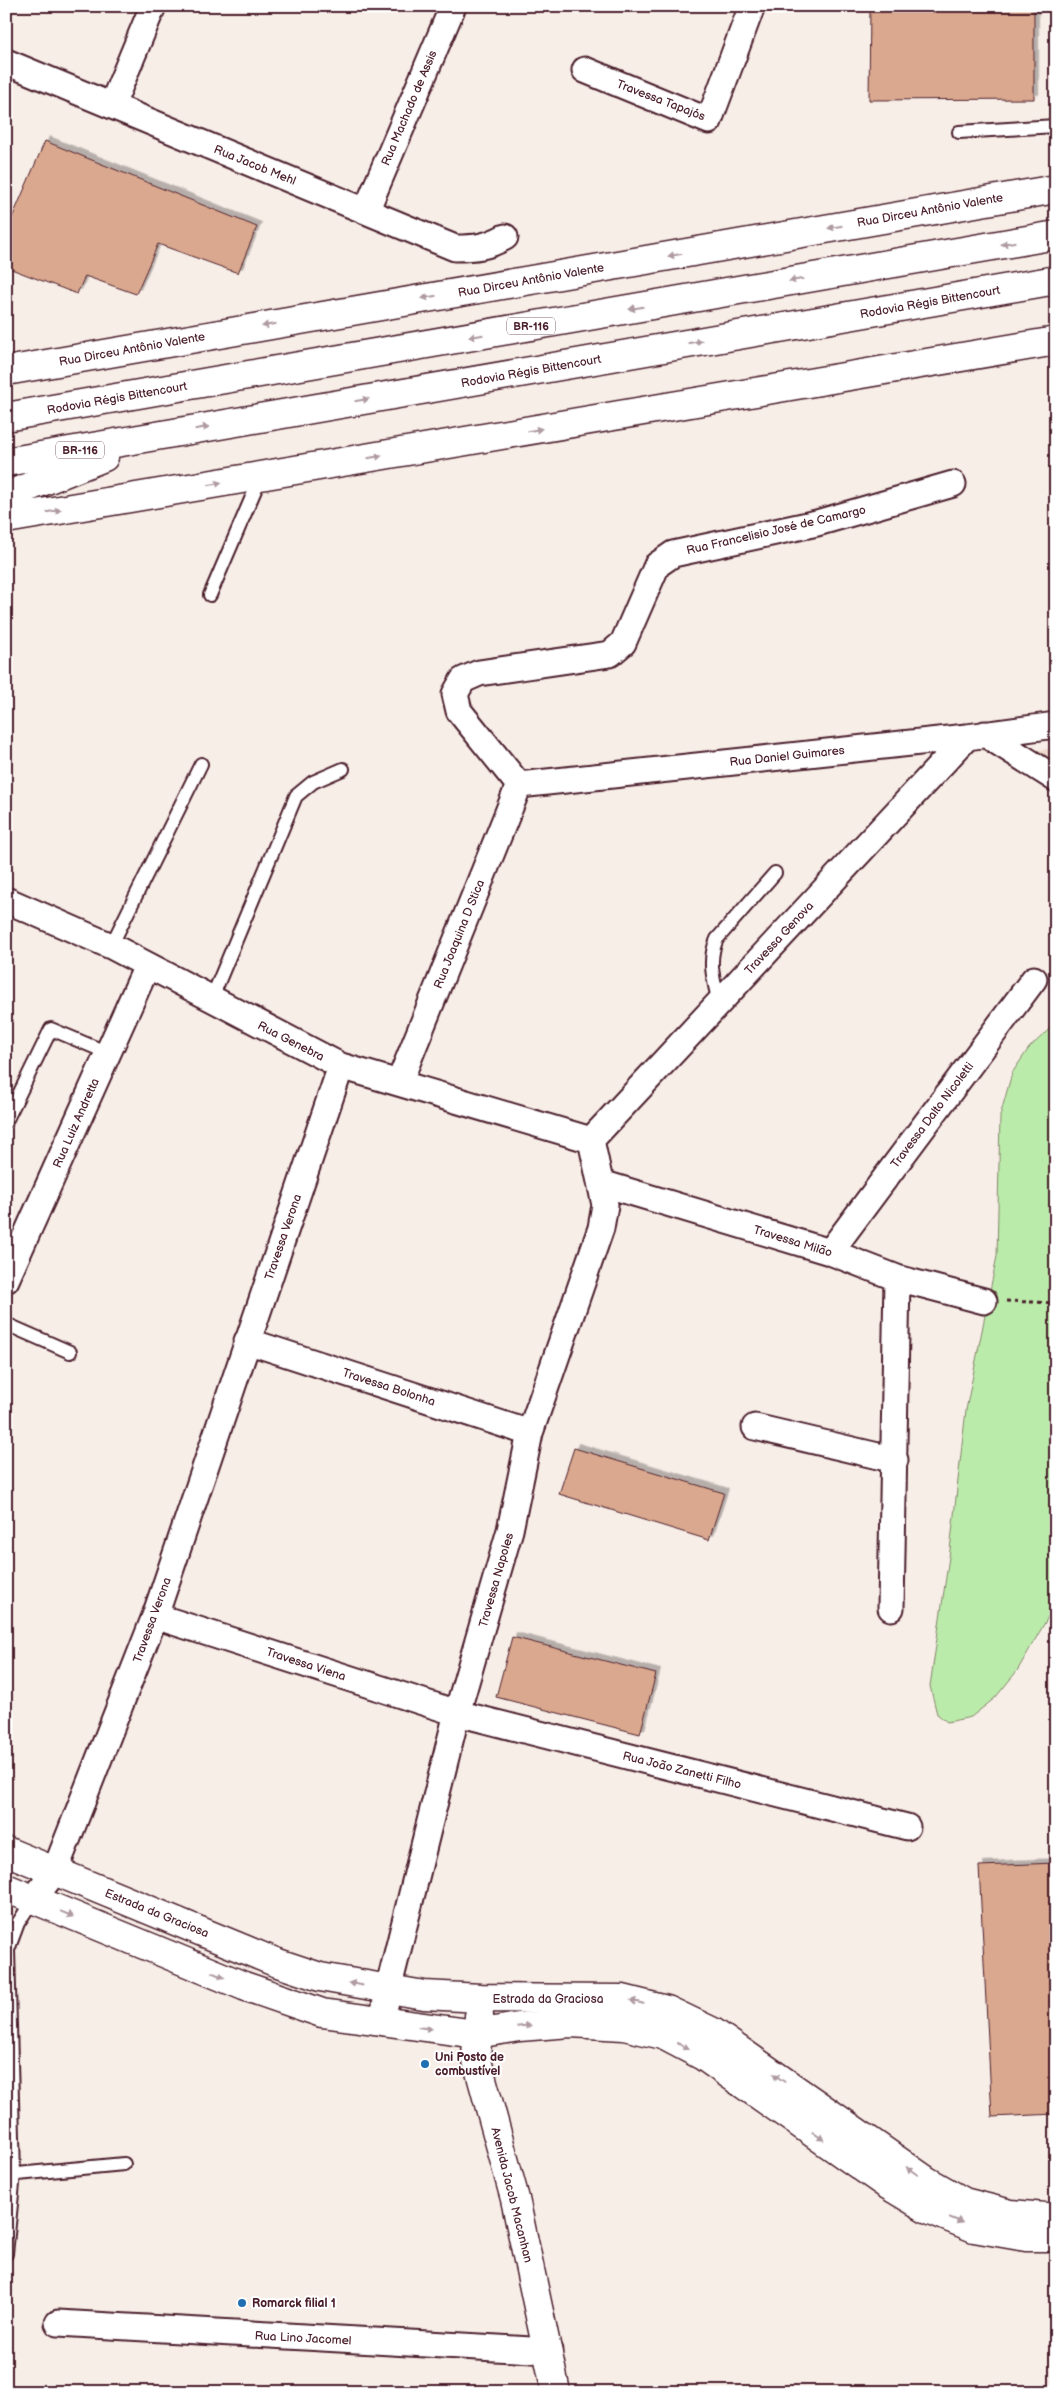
<svg xmlns="http://www.w3.org/2000/svg" width="1062" height="2398" font-family="'Balsamiq Sans',sans-serif">
<style>
.built{fill:#efd9cd}
.green{fill:#bbebaa;stroke:#82856a}
.building{fill:#daa88e;stroke:#4a1f2b;filter:url(#shadow)}
.lines{fill:none;stroke-linecap:round;stroke-linejoin:round}
.service-casing{stroke:#4a1f2b;stroke-width:16}
.minor-casing{stroke:#4a1f2b;stroke-width:29}
.tertiary-casing{stroke:#4a1f2b;stroke-width:31}
.secondary-casing{stroke:#4a1f2b;stroke-width:31}
.motorway-casing{stroke:#4a1f2b;stroke-width:31}
.path{stroke:#4a1f2b;stroke-width:3;stroke-dasharray:4 4;stroke-linecap:butt}
.service{stroke:#fff;stroke-width:12}
.minor{stroke:#fff;stroke-width:25}
.tertiary{stroke:#fff;stroke-width:28}
.secondary{stroke:#fff;stroke-width:28}
.motorway{stroke:#fff;stroke-width:28}
.oneway{fill:#ae9aa0}
.poi-dot{fill:#1f6fb2;stroke:#fff;stroke-width:2}
.labels{text-anchor:middle;stroke-width:4;stroke-linejoin:round;paint-order:stroke}
.shield{fill:#fff;stroke:#80626b;stroke-width:1}
.shield-label{font-size:11px;font-weight:bold;fill:#4a1f2b}
.street-label{font-size:12px;fill:#4a1f2b;stroke:#fff}
.poi-label{font-size:12px;font-weight:bold;fill:#4a1f2b;stroke:#fff;text-anchor:start}
</style>
<defs>
<filter id="shadow"><feDropShadow dx="4.5" dy="-4.5" stdDeviation="0" flood-color="#0004"/></filter>
</defs>
<rect width="100%" height="100%" fill="#f8eee8"/>
<filter id="ink" filterUnits="userSpaceOnUse"><feTurbulence type="fractalNoise" baseFrequency=".02" numOctaves="2"/><feDisplacementMap in="SourceGraphic" scale="10" xChannelSelector="R" yChannelSelector="G"/><feConvolveMatrix kernelMatrix="1 2 1 2 8 2 1 2 1" color-interpolation-filters="sRGB"/></filter>
<g filter="url(#ink)">
<path class="built" d="M1056 748V771L1037 759 1039 750Z"/>
<path class="green" d="M1056 1023V1598L1047 1619 1017 1671 995 1698 971 1717 947 1722 937 1714 930 1686 950 1550 966 1410 997 1256 1000 1116 1012 1073 1029 1048Z"/>
<path class="building" d="M870 6H1034V99L869 100Z
M45 141 257 227 238 273 158 244 136 294 85 276 77 294 6 267V232Z
M574 1448 724 1493 709 1540 559 1494Z
M512 1637 656 1674 640 1734 496 1697Z
M1056 1863V2114L992 2117 979 1866Z"/>
<g class="lines">
<g class="service-casing">
<path id="service" d="M959 132 1056 126
M210 595 261 476
M111 946 201 764
M211 1000 296 796 313 782 343 769
M719 1003C714 981 707 961 717 939L775 873
M6 1121 51 1029 108 1053
M6 1324 70 1352
M7 2175 124 2164
M6 2254 14 2174 8 1950 18 1923 33 1900"/>
</g>
<g class="minor-casing">
<path id="minor" d="M6 62 455 248C475 248 487 247 505 237
M585 70 709 121 752 6
M112 105 153 6
M366 211 453 6
M985 734 1056 779
M519 785 459 711 455 694 463 680 479 673 610 654 623 643 657 565 673 554 817 523 953 484
M519 785 967 737 1056 725
M6 900 111 946 341 1066 591 1140
M399 1083 519 785
M591 1140 967 737
M601 1183 830 1252 897 1278 984 1301
M830 1252 1034 979
M6 1280 147 966
M247 1341 530 1433
M755 1427 895 1460
M891 1608 897 1278
M155 1616 457 1713 907 1827
M33 1900 55 1871 155 1616 341 1066
M382 2022 388 1990 457 1713 510 1530 530 1433 601 1228 605 1205 591 1140
M58 2323 549 2351"/>
</g>
<g class="tertiary-casing">
<path id="tertiary" d="M6 371 1056 189"/>
</g>
<g class="secondary-casing">
<path id="secondary" d="M6 1851 275 1962 320 1977 424 1995 481 1998 623 1999 667 2010 713 2032 927 2181 964 2202 1011 2214 1056 2218
M6 1888 244 1986 322 2013 476 2034 519 2027 570 2023 624 2026 663 2035 703 2056 886 2184 926 2208 974 2228 1026 2237H1056
M479 2016 476 2057 515 2199 556 2392"/>
</g>
<g class="motorway-casing">
<path id="motorway" d="M6 417 1056 235
M6 462 1056 280
M6 496 104 457
M6 519 1056 341"/>
</g>
<path class="path" d="M1006 1301 1056 1303"/>
<use href="#service" class="service"/>
<use href="#minor" class="minor"/>
<use href="#tertiary" class="tertiary"/>
<use href="#secondary" class="secondary"/>
<use href="#motorway" class="motorway"/>
</g>
<defs><path id="oneway-solid" d="M-6-.8H1V-3.2L6.5 0L1 3.2V.8H-6Z" transform="scale(1.25)"/></defs>
<g class="oneway">
<use href="#oneway-solid" transform="translate(835 227) rotate(170)"/>
<use href="#oneway-solid" transform="translate(1008 243) rotate(170)"/>
<use href="#oneway-solid" transform="translate(675 255) rotate(170)"/>
<use href="#oneway-solid" transform="translate(796 280) rotate(170)"/>
<use href="#oneway-solid" transform="translate(429 297) rotate(170)"/>
<use href="#oneway-solid" transform="translate(636 308) rotate(170)"/>
<use href="#oneway-solid" transform="translate(269 325) rotate(170)"/>
<use href="#oneway-solid" transform="translate(476 336) rotate(170)"/>
<use href="#oneway-solid" transform="translate(695 342) rotate(-10)"/>
<use href="#oneway-solid" transform="translate(362 400) rotate(-10)"/>
<use href="#oneway-solid" transform="translate(202 428) rotate(-10)"/>
<use href="#oneway-solid" transform="translate(535 430) rotate(-10)"/>
<use href="#oneway-solid" transform="translate(375 457) rotate(-10)"/>
<use href="#oneway-solid" transform="translate(215 484) rotate(-10)"/>
<use href="#oneway-solid" transform="translate(54 511) rotate(-10)"/>
<use href="#oneway-solid" transform="translate(67 1914) rotate(22)"/>
<use href="#oneway-solid" transform="translate(218 1975) rotate(22)"/>
<use href="#oneway-solid" transform="translate(356 1984) rotate(-169)"/>
<use href="#oneway-solid" transform="translate(637 2002) rotate(-165)"/>
<use href="#oneway-solid" transform="translate(524 2026) rotate(-6)"/>
<use href="#oneway-solid" transform="translate(425 2028) rotate(7)"/>
<use href="#oneway-solid" transform="translate(683 2046) rotate(27)"/>
<use href="#oneway-solid" transform="translate(779 2078) rotate(-145)"/>
<use href="#oneway-solid" transform="translate(818 2136) rotate(35)"/>
<use href="#oneway-solid" transform="translate(912 2171) rotate(-145)"/>
<use href="#oneway-solid" transform="translate(956 2220) rotate(23)"/>
</g>
</g>
<g class="poi-dot">
<circle cx="425" cy="2064" r="5"/>
<circle cx="242" cy="2303" r="5"/>
</g>
<g class="labels">
<g class="shield">
<rect x="507" y="317.5" width="48" height="17" rx="4"/>
<rect x="56" y="441.5" width="48" height="17" rx="4"/>
</g>
<g class="shield-label">
<text x="531" y="330">BR-116</text>
<text x="80" y="454">BR-116</text>
</g>
<g class="street-label">
<text transform="translate(661 100) rotate(21)" y="4">Travessa Tapajós</text>
<text transform="translate(409 108) rotate(-67)" y="4">Rua Machado de Assis</text>
<text transform="translate(255 165) rotate(22)" y="4">Rua Jacob Mehl</text>
<text transform="translate(930 210) rotate(-10)" y="4">Rua Dirceu Antônio Valente</text>
<text transform="translate(531 280) rotate(-10)" y="4">Rua Dirceu Antônio Valente</text>
<text transform="translate(930 302) rotate(-10)" y="4">Rodovia Régis Bittencourt</text>
<text transform="translate(132 349) rotate(-10)" y="4">Rua Dirceu Antônio Valente</text>
<text transform="translate(531 371) rotate(-10)" y="4">Rodovia Régis Bittencourt</text>
<text transform="translate(117 398) rotate(-10)" y="4">Rodovia Régis Bittencourt</text>
<text transform="translate(776 530) rotate(-13)" y="4">Rua Francelisio José de Camargo</text>
<text transform="translate(787 756) rotate(-6)" y="4">Rua Daniel Guimares</text>
<text transform="translate(459 934) rotate(-68)" y="4">Rua Joaquina D Stica</text>
<text transform="translate(779 938) rotate(-47)" y="4">Travessa Genova</text>
<text transform="translate(291 1041) rotate(27)" y="4">Rua Genebra</text>
<text transform="translate(932 1115) rotate(-53)" y="4">Travessa Dalto Nicoletti</text>
<text transform="translate(76 1123) rotate(-66)" y="4">Rua Luiz Andretta</text>
<text transform="translate(283 1237) rotate(-71)" y="4">Travessa Verona</text>
<text transform="translate(793 1241) rotate(17)" y="4">Travessa Milão</text>
<text transform="translate(389 1387) rotate(18)" y="4">Travessa Bolonha</text>
<text transform="translate(496 1580) rotate(-74)" y="4">Travessa Napoles</text>
<text transform="translate(152 1620) rotate(-70)" y="4">Travessa Verona</text>
<text transform="translate(306 1664) rotate(18)" y="4">Travessa Viena</text>
<text transform="translate(682 1770) rotate(14)" y="4">Rua João Zanetti Filho</text>
<text transform="translate(157 1913) rotate(22)" y="4">Estrada da Graciosa</text>
<text x="548" y="2003">Estrada da Graciosa</text>
<text transform="translate(512 2195) rotate(76)" y="4">Avenida Jacob Macanhan</text>
<text transform="translate(303 2338) rotate(3)" y="4">Rua Lino Jacomel</text>
</g>
<g class="poi-label">
<text x="435" y="2061">Uni Posto de<tspan x="435" dy="14">combustível</tspan></text>
<text x="252" y="2307">Romarck filial 1</text>
</g>
</g>
<rect width="1062" height="2398" fill="none" stroke="#fff" stroke-width="25"/>
<rect x="12" y="12" width="1037" height="2373" fill="none" stroke="#4a1f2b" stroke-width="2" filter="url(#ink)"/>
</svg>
